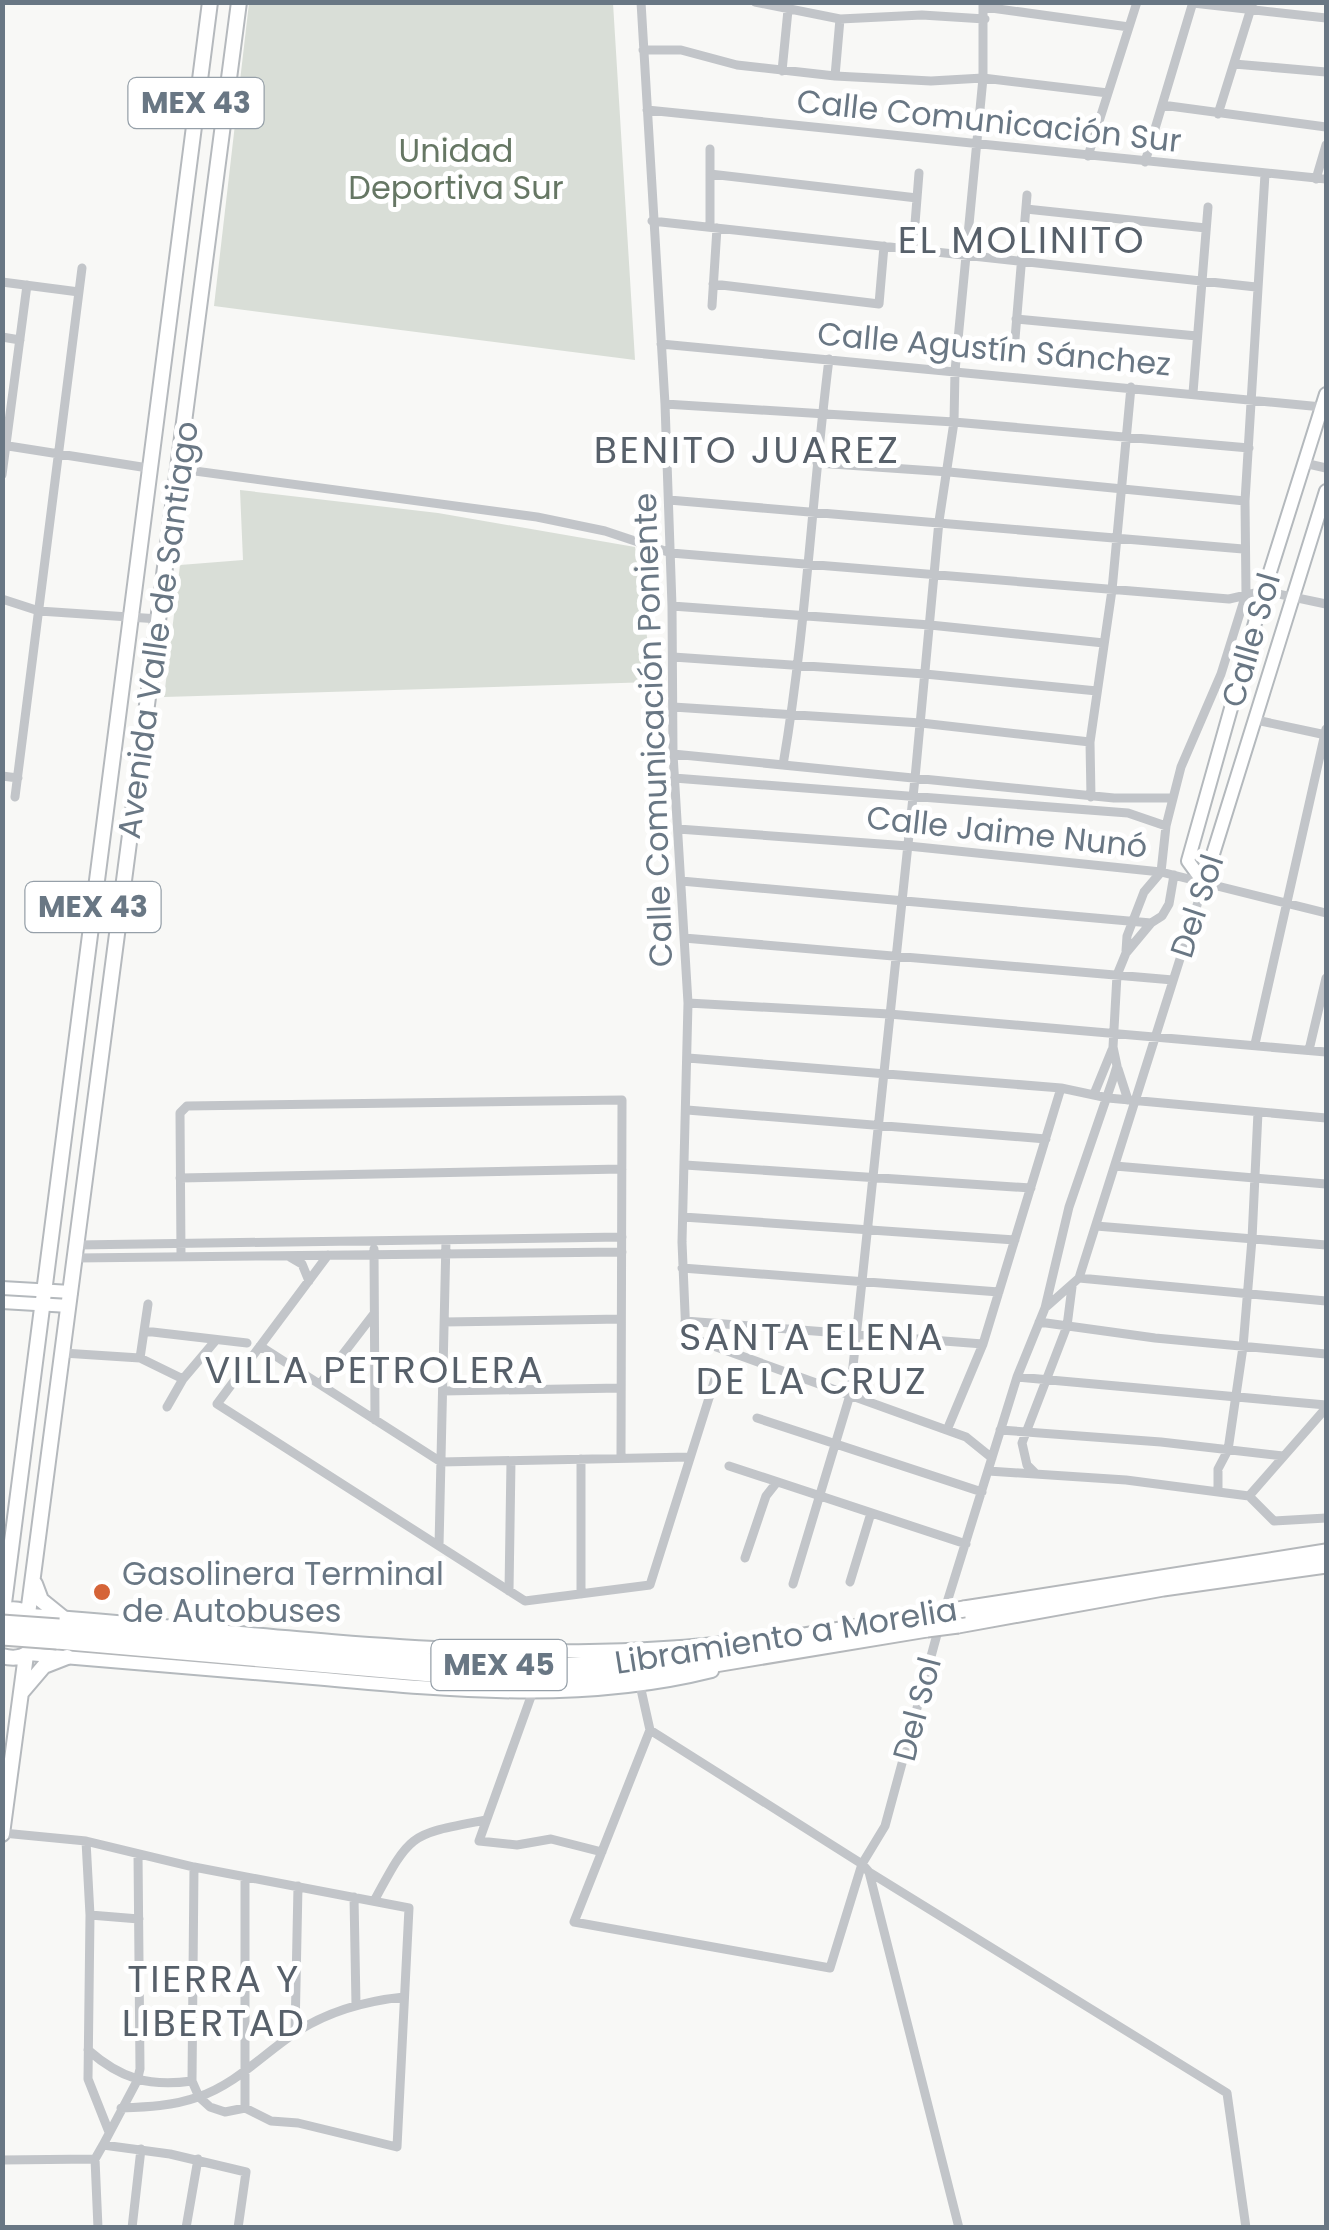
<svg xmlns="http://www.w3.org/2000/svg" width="1329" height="2230" font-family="Poppins,sans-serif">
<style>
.green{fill:#d9ded7}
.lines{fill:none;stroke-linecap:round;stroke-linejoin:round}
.secondary-casing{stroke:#b4b9bd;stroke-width:16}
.primary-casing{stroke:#b5b9bd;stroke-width:18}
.highway-casing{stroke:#b5b8bb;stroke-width:19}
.street{stroke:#c2c5c9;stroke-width:9}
.secondary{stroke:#fff;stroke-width:12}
.primary{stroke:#fff;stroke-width:14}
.highway{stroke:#fff;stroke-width:15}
.highway-bridge-casing{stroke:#b5b8bb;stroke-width:19;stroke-linecap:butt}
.highway-bridge{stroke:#fff;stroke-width:15}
.poi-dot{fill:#d56438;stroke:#fff;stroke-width:4}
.labels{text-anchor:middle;stroke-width:10;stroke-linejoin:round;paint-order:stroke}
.shield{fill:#fff;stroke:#96a0a9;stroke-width:2.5}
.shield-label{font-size:30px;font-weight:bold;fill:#697784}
.street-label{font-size:32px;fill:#697784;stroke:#fff}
.park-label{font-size:32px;fill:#667764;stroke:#fff}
.poi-label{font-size:32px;fill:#697784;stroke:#fff;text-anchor:start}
.quarter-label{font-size:38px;letter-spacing:2.5px;fill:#57606a;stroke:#fff}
</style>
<rect width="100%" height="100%" fill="#f8f8f6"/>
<path class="green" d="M249 3H613L635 360 214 306Z
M240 490 438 513 635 547 653 682 164 697 180 565 243 560Z"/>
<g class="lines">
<g class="secondary-casing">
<path id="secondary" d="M1326 394 1264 591 1188 861 1204 883 1326 491
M2 1288 71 1292
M2 1302 69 1306
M30 1615C260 1631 493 1668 724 1643
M28 1654C127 1662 226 1671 325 1679 454 1691 585 1703 712 1671"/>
</g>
<g class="primary-casing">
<path id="primary" d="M35 1584 41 1600 62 1617
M2 1611C50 1598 49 1669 2 1656
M3 1611 210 2
M28 1614 239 2
M21 1693 44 1666 67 1657
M2 1834 26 1655"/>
</g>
<g class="highway-casing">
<path id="highway" d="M964 1609 1326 1552
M958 1625 1163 1588 1326 1565
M59 1627 454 1663 547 1667 672 1658 936 1614
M57 1641 443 1675 568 1680 703 1666 927 1629"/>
</g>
<path class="street" d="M641 2 665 404 672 606 673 754 688 1003 682 1242 686 1336 966 1437 992 1458
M755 2 840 19 922 15 985 19
M1193 3 1326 18
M984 7 1129 27
M643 50H681L737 65 835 76 931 81 983 78 1108 93
M1234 64 1326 72
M782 71 788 10
M835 76 840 19
M1162 105 1326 127
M647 110 1326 179
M1218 114 1253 2
M710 149V227
M1088 156 1137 2
M1145 162 1193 2
M710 174 917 198
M1316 179 1326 145
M1026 209 1206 228
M652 221 1256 287
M913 249 919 173
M2 282 79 292
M713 284 879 304 884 246
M712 306 717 228
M1016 319 1197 336
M2 337 20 340
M1015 339 1027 195
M661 344 1322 407
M1193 393 1208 207
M665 404 954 422 1249 448
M2 445 148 468
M817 463 949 472 1245 501
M1304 463 1326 468
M180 469 537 517 605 531 671 553 1229 599 1264 591 1326 604
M2 475 27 285
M669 500 1243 549
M2 599 39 611 159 619
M672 606 930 625 1104 643
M673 657 925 674 1097 691
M673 707 921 723 1090 742
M1256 720 1326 735
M673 754 1114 798H1172
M783 765C806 631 812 494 829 359
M2 776 18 778
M674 778 1128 813 1166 826
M15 797 82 268
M1091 797 1090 742 1112 590 1131 387
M678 829 908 846 1161 872 1326 913
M681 881 1151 923
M684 938 1173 980
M1126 951 1127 936 1144 892 1161 872 1166 826 1181 767 1221 674 1246 594 1245 501 1265 174
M688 1003 889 1014 1326 1052
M1255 1044 1326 729
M1309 1050 1326 978
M688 1058 1061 1088 1108 1098 1326 1118
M1118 1069 1128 1100
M1094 1094 1112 1050
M687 1110 1046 1139
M685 1165 1031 1188
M1115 1166 1326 1184
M180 1178 622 1169
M683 1217 1015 1240
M1096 1226 1326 1245
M77 1245 622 1237
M374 1249 375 1420
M328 1255 217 1404 525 1601 650 1585 715 1379
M181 1256 180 1113 187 1106 622 1100 621 1458
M290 1257 302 1264 309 1281
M76 1258 622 1252
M682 1268 999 1292
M1079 1278 1326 1301
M1045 1308 1079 1278 1204 883
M685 1321 983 1344
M444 1322 621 1319
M1039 1322 1155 1338 1326 1354
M144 1331 247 1343
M260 1346 441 1462 690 1457
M63 1353 140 1358 183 1379
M140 1358 148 1304
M1017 1377 1326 1405
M320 1384 373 1315
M443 1391 621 1388
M167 1407 183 1379 216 1340
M757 1418 982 1492
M947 1430 983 1344 1061 1088
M1000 1430 1161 1442 1283 1456
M581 1459V1594
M729 1466 966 1544
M988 1471 1126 1480 1249 1496
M1035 1473 1027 1465 1022 1443 1067 1326 1072 1287
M1218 1491V1469L1228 1450 1243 1347 1252 1239 1258 1112
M1249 1496 1326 1408
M1249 1496 1274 1521 1326 1518
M439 1546 446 1240
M745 1558 766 1496 777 1482
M850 1582 871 1513
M793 1584 850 1395 915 778 939 521 954 422 955 371 983 78V2
M509 1591 511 1461
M944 1612 1017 1377 1045 1308 1069 1207 1113 1079 1117 1066 1113 1047 1117 975 1126 953 1151 923 1162 916 1169 904 1174 875
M640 1685 650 1730 862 1864 869 1872 959 2228
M533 1691 479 1841 517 1845 551 1839 602 1852
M650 1730 574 1922 830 1968 862 1864 885 1826 939 1627
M3 1833 86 1841 194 1867 409 1908 397 2147 298 2123 271 2121 245 2108 225 2112 210 2107 199 2097 192 2081 194 1867
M86 1841 90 1915 88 2079 109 2132
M869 1872 1227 2093 1246 2228
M354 1897 356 2005
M374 1901C412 1831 409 1835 486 1820
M90 1915 139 1919
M295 2033 298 1886
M88 2050C121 2079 149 2087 192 2081
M121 2108C147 2107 173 2106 198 2097 236 2084 262 2055 295 2033 328 2011 365 2001 404 1997
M245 2108V1877
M103 2145 137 2081 140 2069 138 1854
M95 2159 98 2228
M2 2160 95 2159 103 2145 170 2154 246 2172 238 2228
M132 2228 141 2149
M186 2228 198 2159"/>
<use href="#secondary" class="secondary"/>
<use href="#primary" class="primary"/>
<use href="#highway" class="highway"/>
<g class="highway-bridge-casing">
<path id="highway-bridge" d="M936 1614 964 1609
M2 1623 59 1627
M927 1629 958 1625
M2 1637 57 1641"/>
</g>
<use href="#highway-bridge" class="highway-bridge"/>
</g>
<circle class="poi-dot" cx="102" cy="1592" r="10"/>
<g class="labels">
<g class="shield">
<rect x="128.5" y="78" width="135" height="50" rx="8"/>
<rect x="25.5" y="882" width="135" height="50" rx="8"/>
<rect x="431.5" y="1640" width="135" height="50" rx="8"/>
</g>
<g class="shield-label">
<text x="196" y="113">MEX 43</text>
<text x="93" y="917">MEX 43</text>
<text x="499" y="1675">MEX 45</text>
</g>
<g class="street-label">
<text transform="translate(989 121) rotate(6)" y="11">Calle Comunicación Sur</text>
<text transform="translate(994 349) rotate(5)" y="11">Calle Agustín Sánchez</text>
<text transform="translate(158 630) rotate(-82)" y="11">Avenida Valle de Santiago</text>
<text transform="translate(1251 640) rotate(-74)" y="11">Calle Sol</text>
<text transform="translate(653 730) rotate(-92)" y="11">Calle Comunicación Poniente</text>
<text transform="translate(1007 832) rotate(6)" y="11">Calle Jaime Nunó</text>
<text transform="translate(1197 906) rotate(-72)" y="11">Del Sol</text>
<text transform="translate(786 1636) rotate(-9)" y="11">Libramiento a Morelia</text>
<text transform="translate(917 1709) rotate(-75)" y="11">Del Sol</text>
</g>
<g class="park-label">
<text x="456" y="162">Unidad<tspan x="456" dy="37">Deportiva Sur</tspan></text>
</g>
<g class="poi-label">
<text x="122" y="1585">Gasolinera Terminal<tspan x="122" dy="37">de Autobuses</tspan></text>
</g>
<g class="quarter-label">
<text x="1022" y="253">EL MOLINITO</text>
<text x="747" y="463">BENITO JUAREZ</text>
<text x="812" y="1350">SANTA ELENA<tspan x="812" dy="44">DE LA CRUZ</tspan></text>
<text x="375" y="1383">VILLA PETROLERA</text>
<text x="214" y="1992">TIERRA Y<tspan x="214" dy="44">LIBERTAD</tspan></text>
</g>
</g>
<rect width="1329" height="2230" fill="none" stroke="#697784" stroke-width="10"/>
</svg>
